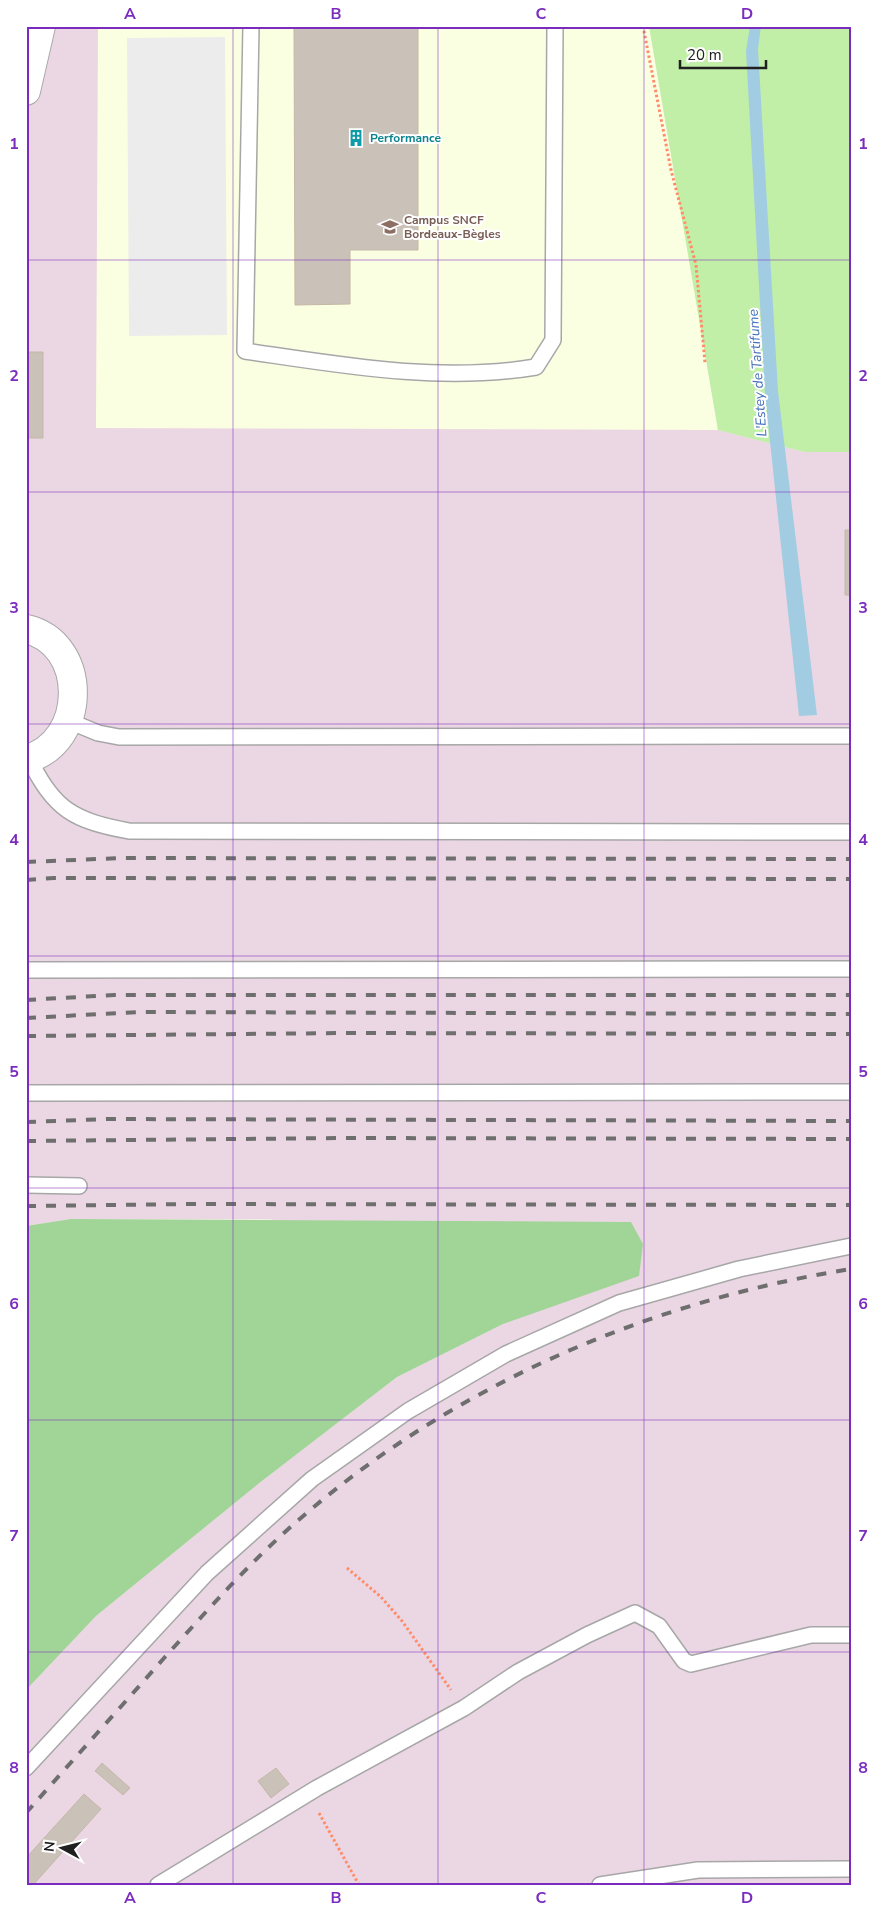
<svg xmlns="http://www.w3.org/2000/svg" width="877" height="1911" font-family="'Nunito Sans',sans-serif">
<style>
.industrial{fill:#ebd7e4}
.education{fill:#fbffe1}
.grass{fill:#c1efa7}
.forest{fill:#a1d497}
.parking{fill:#ececec}
.water{fill:#a2cce2}
.building{fill:#cac2b8;stroke:#c4b7a6}
.lines{fill:none;stroke-linecap:round;stroke-linejoin:round}
.lane-casing{stroke:#a7a7a7;stroke-width:18}
.street-casing{stroke:#a7a7a7;stroke-width:30}
.path{stroke:#ff8c69;stroke-width:3;stroke-dasharray:2.5 2.5;stroke-linecap:butt}
.lane{stroke:#fff;stroke-width:15}
.street{stroke:#fff;stroke-width:28}
.rail{stroke:#6e6e6e;stroke-width:4;stroke-dasharray:10 10;stroke-linecap:butt}
.grid{fill:none;stroke:#7b2cbf;stroke-width:1;stroke-opacity:0.55}
.labels{text-anchor:middle;stroke-width:4;stroke-linejoin:round;paint-order:stroke}
.culture-label{font-size:12px;font-weight:bold;fill:#0d838f;stroke:#fff;text-anchor:start}
.education-label{font-size:12px;font-weight:bold;fill:#785e54;stroke:#fff;text-anchor:start}
.water-label{font-size:14px;font-style:italic;fill:#436fb9;stroke:#fff}
.neatline{fill:none;stroke:#7b2cbf;stroke-width:2}
.grid-label{font-size:16px;text-anchor:middle;font-weight:bold;fill:#7b2cbf}
</style>
<rect width="100%" height="100%" fill="#f1efe5"/>
<path class="industrial" d="M26 26H98L718 430 805 452H851V1885H26V1690L96 1616 258 1484 397 1377 503 1324 271 1219H71L26 1226Z"/>
<path class="education" d="M98 26H649L718 430 96 428Z"/>
<path class="grass" d="M649 26H851V452H805L718 430Z"/>
<path class="forest" d="M71 1219 631 1222 643 1244 639 1276 503 1324 397 1377 258 1484 96 1616 26 1690V1226Z"/>
<path class="parking" d="M225 37 227 335 129 336 127 38Z"/>
<path class="water" d="M750 26H761L758 49 778 391 817 715 799 716 765 394 746 51Z"/>
<path class="building" d="M294 26H418V250H350V304L295 305Z
M26 352H43V438H26Z
M845 530H851V595H845Z
M102 1763 130 1788 123 1795 95 1771Z
M276 1768 289 1784 271 1798 258 1781Z
M84 1794 101 1809 33 1885H26V1858Z"/>
<g class="lines">
<g class="lane-casing">
<path id="lane" d="M251 26 245 351C341 365 439 383 536 367L553 340 555 26
M69 721 98 733 119 737 851 736
M29 758C53 810 75 821 129 831L851 832
M26 970 851 969
M26 1093 851 1092
M26 1185 79 1186
M26 1768 207 1573 312 1479 408 1411 506 1354 619 1303 739 1269 851 1246
M158 1885 317 1788 464 1708 518 1672 587 1635 635 1613 659 1626 684 1661 691 1664 811 1635H851
M600 1885 698 1870 851 1869"/>
</g>
<g class="street-casing">
<path id="street" d="M26 91 41 26
M26 629C89 643 88 743 26 759"/>
</g>
<path class="path" d="M643 26 671 170 696 265 705 363
M347 1568 381 1597 402 1621 451 1690
M319 1813 359 1885"/>
<use href="#lane" class="lane"/>
<use href="#street" class="street"/>
<path class="rail" d="M26 862 123 858 851 859
M26 880 54 878 851 879
M26 1000 114 995H851
M26 1018 140 1012 851 1014
M26 1036 349 1033 851 1034
M26 1122 109 1119 851 1121
M26 1141 344 1138 851 1139
M26 1206 190 1204 851 1205
M26 1813C72 1761 119 1709 165 1657 204 1614 242 1571 285 1532 442 1390 643 1302 851 1269"/>
</g>
<path class="grid" d="M233 26V1885M438 26V1885M644 26V1885M26 260H851M26 492H851M26 724H851M26 956H851M26 1188H851M26 1420H851M26 1652H851"/>
<defs>
<g id="building-bare" transform="scale(1.35)"><path d="M-4-6H4V6H1V3H-1V6H-4ZM-2.5-4.3h1.7v1.8h-1.7ZM.8-4.3h1.7v1.8H.8ZM-2.5-1h1.7V.8h-1.7ZM.8-1h1.7V.8H.8Z" fill="#0f9aa8" stroke="#fff" stroke-width="2.5" paint-order="stroke"/></g>
<g id="university-bare" transform="scale(1.35)"><path d="M0-5L7-2L0 1L-7-2ZM-4 1L0 2.5L4 1V4Q0 6-4 4Z" fill="#8d6e63" stroke="#fff" stroke-width="2.5" paint-order="stroke"/></g>
</defs>
<g fill-rule="evenodd">
<use href="#building-bare" x="356" y="138"/>
<use href="#university-bare" x="390" y="227"/>
</g>
<g class="labels">
<g class="culture-label">
<text x="370" y="142">Performance</text>
</g>
<g class="education-label">
<text x="404" y="224">Campus SNCF<tspan x="404" dy="14">Bordeaux-Bègles</tspan></text>
</g>
<g class="water-label">
<text transform="translate(757 373) rotate(-94)" y="5">L'Estey de Tartifume</text>
</g>
</g>
<rect width="877" height="1911" fill="none" stroke="#ffffff" stroke-width="55"/>
<g transform="translate(62 1848) rotate(277)" stroke="#ffffff" stroke-width="4" paint-order="stroke">
<path d="M0-4L9 19L0 12L-9 19Z" fill="#202020"/>
<text y="-8" font-size="14" font-weight="bold" text-anchor="middle" fill="#202020">N</text>
</g>
<path d="M680 60v8h86v-8" fill="none" stroke="#202020" stroke-width="2.5"/>
<text x="687" y="60" font-size="15" fill="#202020" stroke="#ffffff" stroke-width="4" paint-order="stroke">20 m</text>
<rect x="28" y="28" width="822" height="1856" class="neatline"/>
<g class="grid-label">
<text x="130" y="19">A</text>
<text x="336" y="19">B</text>
<text x="541" y="19">C</text>
<text x="747" y="19">D</text>
<text x="14" y="149">1</text>
<text x="863" y="149">1</text>
<text x="14" y="381">2</text>
<text x="863" y="381">2</text>
<text x="14" y="613">3</text>
<text x="863" y="613">3</text>
<text x="14" y="845">4</text>
<text x="863" y="845">4</text>
<text x="14" y="1077">5</text>
<text x="863" y="1077">5</text>
<text x="14" y="1309">6</text>
<text x="863" y="1309">6</text>
<text x="14" y="1541">7</text>
<text x="863" y="1541">7</text>
<text x="14" y="1773">8</text>
<text x="863" y="1773">8</text>
<text x="130" y="1903">A</text>
<text x="336" y="1903">B</text>
<text x="541" y="1903">C</text>
<text x="747" y="1903">D</text>
</g>
</svg>
